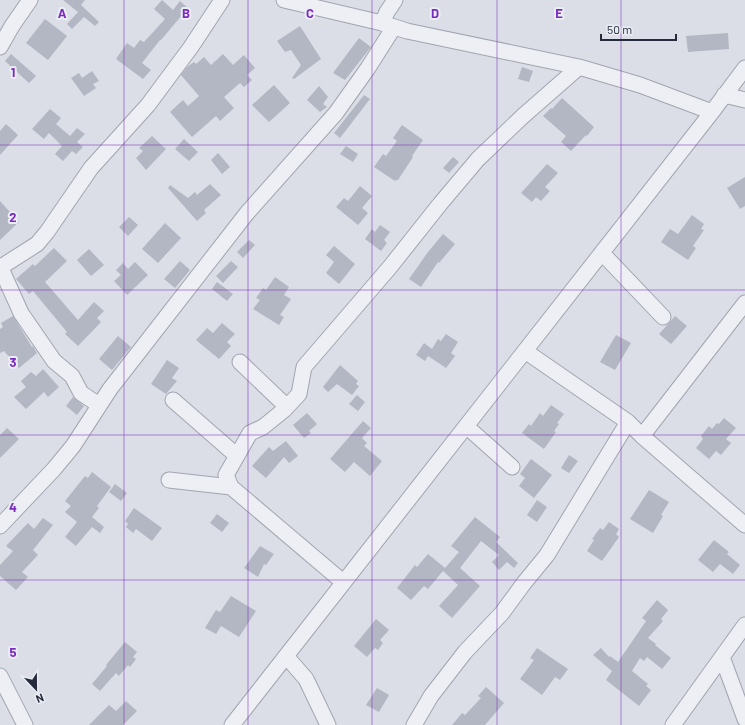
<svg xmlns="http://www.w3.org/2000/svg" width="745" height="725" font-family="Barlow,sans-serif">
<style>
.building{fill:#b2b7c3}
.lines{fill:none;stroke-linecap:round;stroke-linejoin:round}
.minor-casing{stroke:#a1a5b0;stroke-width:17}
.minor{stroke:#eeeff4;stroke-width:15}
.grid{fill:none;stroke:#7b2cbf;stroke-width:1;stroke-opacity:0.55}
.grid-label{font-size:13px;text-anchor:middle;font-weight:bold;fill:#7b2cbf;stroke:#eaedf4;stroke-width:4;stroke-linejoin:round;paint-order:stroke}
</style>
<rect width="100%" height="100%" fill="#dbdee6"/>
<path class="building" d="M63 0H85L81 5 99 22 95 26 84 17 72 29 67 24 78 12Z
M162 0 173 10 180 1 188 8 161 40H160L142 63 151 70 143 79 116 59 127 43 134 48 140 40 144 42 165 19 154 9Z
M45 19 67 36 48 60 26 43Z
M300 26 321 59 294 79 292 78 301 65 291 50 285 52 277 41Z
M728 33 729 49 688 52 686 36Z
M359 38 371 47 345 80 333 73Z
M11 54 36 76 29 83 5 61Z
M223 54 233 65 244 55 255 68 247 75 252 80 244 87 240 83 224 97 234 108 220 121 216 116 192 137 170 112 183 100 188 106 199 96 181 75 187 67 194 62 196 64 204 57 211 65Z
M522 67 533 71 529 82 518 79Z
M92 71 99 81 93 84 96 88 84 96 71 78 79 73 82 78Z
M274 85 290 103 269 122 252 105Z
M319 86 328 97 323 104 327 107 320 112 307 100Z
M364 95 370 99 340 138 334 133Z
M562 98 594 127 587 136 586 135 571 151 561 142 566 136 543 116 551 108 552 109Z
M50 109 61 118 56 124 70 136 77 128 85 134 77 142 83 147 76 154 72 151 63 161 55 154 62 146 49 133 44 139 32 129Z
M6 124 18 135 0 155V131Z
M402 125 423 140 412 156 413 157 398 180H396L395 181 374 167 383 154 386 156 397 141 393 138Z
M152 136 166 149 146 170 136 158 143 151 139 148Z
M184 139 198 152 189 161 175 149Z
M346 146 358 154 353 162 340 154Z
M218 153 230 167 222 174 211 160Z
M453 157 459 162 449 173 443 168Z
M547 164 558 173 545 187 550 191 541 201 536 197 532 202 521 193Z
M745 177V206L740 209 727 188Z
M210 184 221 195 204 210 206 213 197 221 168 188 170 185 188 198 195 192 197 195Z
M360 186 372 196 362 208 368 213 358 225 336 207 344 198 348 201Z
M0 201 19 222 0 240Z
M692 215 704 224 701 229 704 230 693 246 696 248 688 260 661 242 670 229 678 234Z
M129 217 138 225 128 236 119 227Z
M165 223 181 238 158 263 142 249Z
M380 225 390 232 384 240 387 243 381 251 365 239 372 229 375 232Z
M443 234 455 244 439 263 438 262 421 287 409 279 428 252Z
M249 240 255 245 243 258 237 252Z
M334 246 355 264 339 284 326 273 334 262 326 255Z
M54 248 67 261 45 282 78 320 94 302 104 311 97 318 101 322 78 346 65 334 67 332 33 291 29 294 16 279 33 264 35 266Z
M89 249 104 265 91 276 77 260Z
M180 261 190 270 175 288 164 279Z
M231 261 238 267 223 283 216 276Z
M135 262 148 275 127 295 114 281 121 275 116 270 123 263 128 269Z
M275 277 289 287 284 295 291 299 280 315 284 317 279 325 253 309 260 300 256 298 263 288 266 290Z
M217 282 233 294 227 301 212 289Z
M13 316 32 347 33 346 37 353 19 368 4 351 0 353V329L3 327 1 323Z
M675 316 687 326 671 344 659 334 669 323Z
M222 323 235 334 227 342 231 346 219 359 196 340 207 328 213 333Z
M446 334 458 342 451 353 455 356 446 368 428 356 425 361 416 355 424 343 432 349 438 339 441 341Z
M616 335 631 343 615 370 600 362Z
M118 336 131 347 112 370 99 359Z
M167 360 179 368 172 378 177 381 166 394 151 384Z
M340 365 358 381 356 384 359 386 352 395 337 384 328 392 323 387Z
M43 369 59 387 48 397 44 392 26 409 14 397 26 387 21 381 31 372 36 376Z
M357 395 365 402 358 411 349 404Z
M73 397 84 406 77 415 66 406Z
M551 405 564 414 557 423 559 424 554 431 556 432 544 449 522 433 529 424 531 426 540 413 543 416Z
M307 413 317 424 309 431 311 433 304 438 293 425Z
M724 418 736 428 726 439 731 443 721 455 716 451 709 459 696 448 703 439 701 436 709 426 712 429 717 423 719 424Z
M363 421 371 428 362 438 367 443 364 446 382 461 370 476 354 462 345 472 330 459Z
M7 428 19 439 0 458V435Z
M286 441 298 456 289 463 284 457 266 478 252 466 269 447 273 451Z
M569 455 578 461 569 473 561 468Z
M531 459 552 475 534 498 519 486 525 478 520 474Z
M92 472 111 487 97 506 99 508 92 517 104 527 100 533 92 527 76 546 65 537 77 522 65 512 71 506 65 501 85 476 88 478Z
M115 484 127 493 121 501 109 492Z
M649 490 669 502 661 515 663 516 653 533 630 519Z
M537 500 547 507 537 522 527 515Z
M134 508 162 528 152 541 136 529 133 533 126 527 128 524 125 521Z
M217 514 229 523 222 532 210 523Z
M475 517 500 537 496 542 518 563 514 568 507 562 499 570 492 562 499 555 481 541 460 568 480 586 452 618 439 606 458 585 443 571 428 589 424 586 411 600 397 588 415 565 417 567 428 554 445 568 459 552 451 546Z
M43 518 53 525 33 550 38 555 22 572 28 577 16 590 0 576V565L13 551 6 546 28 523 34 529Z
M609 522 619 529 616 534 619 537 602 561 587 551 594 540 592 539 600 528 603 530Z
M714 540 729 552 727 554 740 565 733 574 720 564 713 572 698 560Z
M260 546 274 554 266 565 264 564 258 577 244 568Z
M231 596 256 611 239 637 221 626 216 634 205 628 216 610 220 612Z
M657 600 668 610 661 619 663 621 648 638 656 644 655 645 671 658 662 669 647 657 644 661 640 658 632 671 648 684 646 686 651 690 639 706 606 680 612 671 593 655 601 648 609 657 610 656 618 662 646 621 642 618Z
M376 619 389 630 380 640 383 643 378 650 375 648 367 657 354 646Z
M125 642 137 652 133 657 136 659 130 667 128 665 119 676 116 673 100 691 92 684 107 666 106 665Z
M537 648 568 669 560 680 555 677 542 695 520 679 534 660 530 658Z
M486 687 504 703 485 725H452L462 713 465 715 481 698 478 696Z
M377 688 389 695 379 712 366 705Z
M126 701 137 711 123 725H89L109 705 116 711Z"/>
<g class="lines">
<g class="minor-casing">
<path id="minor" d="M284 0 382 23
M395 0 387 12 382 23 407 31 579 67 640 85 712 112
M0 47 12 26 30 0
M724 95 745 100
M602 253 663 317
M0 266 21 313 54 361 72 376 81 393 99 405
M1 267 37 244 47 232 91 168 148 105 191 47 222 0
M525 351 628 422 642 436 745 525
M240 362 287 407
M173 400 237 456
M466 426 512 467
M642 436 745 303
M169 480 231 487
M0 526 54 469 73 446 110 389 247 213 336 113 368 68 394 27
M343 582 231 487 226 475 250 433 263 427 284 410 299 394 304 367 390 267 440 204 478 159 523 116 579 67
M286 656 306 679 328 725
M722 657 745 719
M0 676 25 725
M232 725 712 112 745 68
M414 725 431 696 465 652 502 613 524 583 547 555 628 422
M673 725 745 625"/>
</g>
<use href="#minor" class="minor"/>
</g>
<path class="grid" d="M124 0V725M248 0V725M372 0V725M497 0V725M621 0V725M0 145H745M0 290H745M0 435H745M0 580H745"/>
<g class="grid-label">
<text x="62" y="18">A</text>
<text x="186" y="18">B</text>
<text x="310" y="18">C</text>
<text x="435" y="18">D</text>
<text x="559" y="18">E</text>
<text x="13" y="77">1</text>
<text x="13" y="222">2</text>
<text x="13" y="367">3</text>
<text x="13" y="512">4</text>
<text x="13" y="657">5</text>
</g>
<g transform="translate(36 689) rotate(158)" stroke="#eaedf4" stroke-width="3" paint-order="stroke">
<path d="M0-3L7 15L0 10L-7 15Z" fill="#252b3c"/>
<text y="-6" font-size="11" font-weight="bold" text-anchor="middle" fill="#252b3c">N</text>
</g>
<path d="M601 34v6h75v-6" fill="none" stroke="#252b3c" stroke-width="2"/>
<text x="607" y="34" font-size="12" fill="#252b3c" stroke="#eaedf4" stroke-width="3" paint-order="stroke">50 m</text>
</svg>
